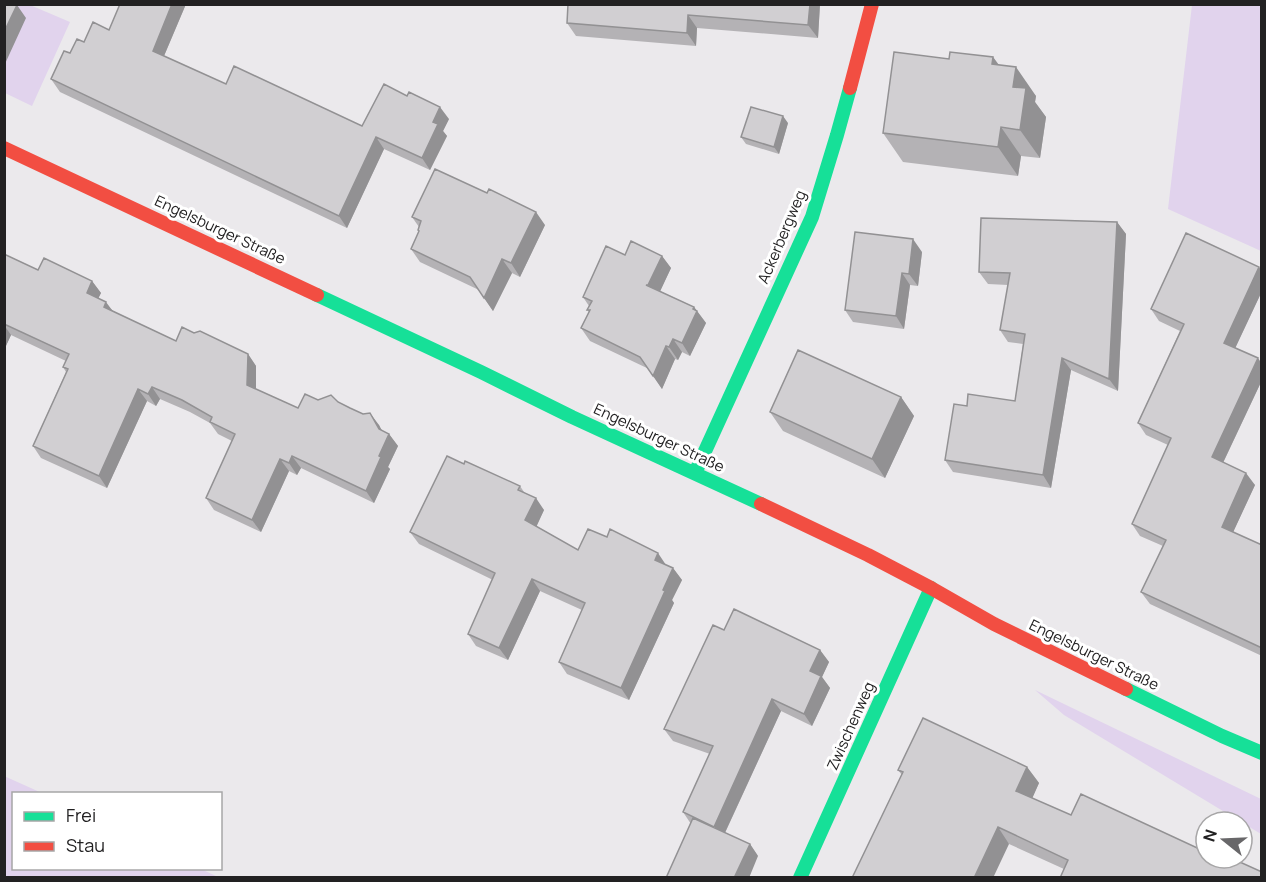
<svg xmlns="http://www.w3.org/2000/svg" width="1266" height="882" font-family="Manrope,sans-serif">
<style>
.green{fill:#e1d3ed}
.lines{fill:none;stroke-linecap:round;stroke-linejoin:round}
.fast{stroke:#16e098;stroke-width:14}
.jam{stroke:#f24e42;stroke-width:14}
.wall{fill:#b4b2b5}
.shaded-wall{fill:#929193}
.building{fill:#d1cfd2;stroke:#929193;stroke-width:1.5}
.labels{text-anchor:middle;stroke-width:6;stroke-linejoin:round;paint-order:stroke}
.street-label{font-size:15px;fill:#222122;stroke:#fff}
</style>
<rect width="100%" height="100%" fill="#ebe9ec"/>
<path class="green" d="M5 5H30L70 22 32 106 5 93Z
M1192 5H1261V251L1168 209Z
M1035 690 1261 799V834L1064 715Z
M4 776 42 793 14 794V868H199L218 877H5Z"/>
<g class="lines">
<path class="fast" d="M317 295 481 372 572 417 761 504
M695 473 812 217 837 135 850 88
M1126 689 1222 736 1262 753
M800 878 931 588"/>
<path class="jam" d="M850 88 872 4
M4 148 317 295
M761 504 868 555 931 588 994 624 1126 689"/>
</g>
<path class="wall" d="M120 4H186L164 56 226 84 362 126 449 119 443 131 447 136 430 170 384 149 347 228 60 92 51 79 70 53 84 42 109 30Z
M568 4H820L818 38 697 28 696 46 576 36 567 23Z
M993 57 999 65 1036 96 1035 102 1046 117 1040 158 1021 156 1018 176 903 162 883 133Z
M788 123 779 154 746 144 741 137Z
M412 217 545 225 520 277 512 273 493 311 479 290 420 262 411 249 419 232 418 230 419 227Z
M1117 222 1126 234 1118 391 1071 370 1051 488 953 472 945 460 967 406 1015 401 1023 344 1008 342 1000 330 1008 285 988 284 979 272Z
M922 252 918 286 910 285 904 329 853 322 845 310Z
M4 254 38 270 92 281 101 293 98 298 113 311 176 341 194 333 248 354 256 366V389L298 408 318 400 338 402 379 425 381 430 389 434 398 446 388 467 390 469 374 503 301 468 297 475 289 471 261 532 214 510 206 498 232 441 218 434 210 423 190 412 160 399 156 406 147 401 107 488 41 458 33 446 66 372 63 367 66 361 11 335 5 348Z
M625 255 662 256 671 268 660 291 694 307 706 323 690 356 682 352 678 360 675 359 662 389 649 369 590 341 581 328 589 312 587 310 589 306 583 297Z
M1262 271V291L1235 348 1262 380 1223 463 1255 485 1233 532 1262 545V656L1150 604 1141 592 1163 546 1140 536 1132 524 1168 445 1146 435 1138 423 1180 331 1159 321 1151 309Z
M901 397 914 416 885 478 783 431 770 412Z
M464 464 520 486 524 492 544 510 536 526 578 550 666 565 673 568 682 580 672 600 674 603 629 700 567 674 559 662 582 610 540 591 508 660 476 646 468 634 493 580 419 544 410 532Z
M724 630 820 650 829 662 822 677 830 688 812 726 781 711 725 833 750 844 758 856 691 824 683 812 710 754 673 741 664 729Z
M1027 767 1039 783 1032 798 1071 815 1206 852 1064 869 1009 844 902 775 898 770Z"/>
<path class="shaded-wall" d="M172 4H186L161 63 153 51Z
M810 4H820L818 38 808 25Z
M17 5 26 18 4 66V32Z
M688 15 697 28 696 46 687 33Z
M993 57 1013 85 992 64Z
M1016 67 1036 96 1035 102 1046 117 1040 158 1020 130 1013 87Z
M440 107 449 119 443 131 447 136 430 170 422 158 433 122Z
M783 116 788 123 779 154 774 147Z
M1001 127 1021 156 1018 176 998 147Z
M376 137 384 149 347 228 339 216Z
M536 212 545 225 520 277 511 263Z
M1117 222 1126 234 1118 391 1109 379Z
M913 239 922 252 918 286 909 274Z
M662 256 671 268 657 298 648 285Z
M502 259 512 273 493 311 484 298Z
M1259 267 1262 271V291L1232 355 1224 343Z
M902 273 910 285 904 329 896 316Z
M92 281 101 293 95 305 87 293Z
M106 302 115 314 104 307Z
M694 307 706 323 690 356 682 343Z
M4 325 11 335 5 348H4Z
M673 339 682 352 678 360 669 347Z
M666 346 675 359 662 389 653 376Z
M248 354 256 366V397L247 385Z
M1062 358 1071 370 1051 488 1043 475Z
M1258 358 1262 364V380L1220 469 1212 457Z
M152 387 160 399 156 406 148 394Z
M138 389 147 401 107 488 99 476Z
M901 397 914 416 885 478 872 459Z
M370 413 379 425 387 440 389 434 398 446 388 467 390 469 374 503 366 491 379 456V429Z
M292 456 301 468 297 475 289 463Z
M280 459 289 471 261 532 252 520Z
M1246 473 1255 485 1230 539 1222 527Z
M536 498 544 510 534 532 525 520Z
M658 553 666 565 655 560Z
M673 568 682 580 672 600 674 603 629 700 621 688 663 590Z
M532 579 540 591 508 660 499 648Z
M820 650 829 662 822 677 830 688 812 726 804 714 810 671Z
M772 699 781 711 722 839 714 827Z
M1027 767 1039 783 1028 808 1016 791Z
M998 827 1009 844 993 878H974Z
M750 844 758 856 749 878H734Z"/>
<path class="building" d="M4 4 17 5 4 32Z
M120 4H172L153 51 226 84 234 66 362 126 384 84 407 96 409 92 440 107 433 122 438 124 422 158 376 137 339 216 51 79 64 51 70 53 77 39 84 42 93 22 109 30Z
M568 4H810L808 25 688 15 687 33 567 23Z
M894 52 949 59 950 52 993 57 992 64 1016 67 1013 87 1026 88 1020 130 1001 127 998 147 883 133Z
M751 107 783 116 774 147 741 137Z
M435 169 487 193 489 189 536 212 511 263 502 259 484 298 470 277 411 249 419 231 418 230 421 221 412 217Z
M981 218 1117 222 1109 379 1062 358 1043 475 945 460 954 404 967 406 968 394 1015 401 1025 334 1000 330 1010 273 979 272Z
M855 232 913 239 909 274 902 273 896 316 845 310Z
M1186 233 1259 267 1224 343 1258 358 1212 457 1246 473 1222 527 1262 545V648L1141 592 1166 540 1132 524 1171 438 1138 423 1184 324 1151 309Z
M631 241 662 256 648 285H646L694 307 693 309 697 311 682 343 673 339 669 347 666 346 653 376 640 357 581 328 590 310H587L592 301 583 297 606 246 625 255Z
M4 254 38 270 44 258 92 281 87 293 106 302 104 307 176 341 182 327 194 333 200 331 248 354 247 385 298 408 305 394 318 400 331 395 338 402 350 408 363 414 370 413 379 429 389 434 379 456 381 457 366 491 292 456 289 463 280 459 252 520 206 498 235 434 210 422 212 417 182 400 152 387 148 394 138 389 99 476 33 446 68 369 63 367 69 354 4 324Z
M798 350 901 397 872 459 770 412Z
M447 456 464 464 465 461 520 486 518 490 536 498 525 520 578 550 588 529 607 537 610 529 658 553 655 560 673 568 663 590 665 591 621 688 559 662 585 603 532 579 499 648 468 634 495 573 410 532Z
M734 609 820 650 810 671 821 676 804 714 772 699 714 827 683 812 713 746 664 729 713 625 724 630Z
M923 718 1027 767 1016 791 1071 815 1081 794 1206 852V858H1231L1262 872V878H1060L1068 860 998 827 974 878H852L903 772 898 770Z
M693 818 750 844 734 878H666Z"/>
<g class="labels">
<g class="street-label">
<text transform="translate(220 230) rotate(25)" y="5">Engelsburger Straße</text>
<text transform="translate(782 237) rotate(-67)" y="5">Ackerbergweg</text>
<text transform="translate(659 438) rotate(25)" y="5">Engelsburger Straße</text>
<text transform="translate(1094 655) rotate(26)" y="5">Engelsburger Straße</text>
<text transform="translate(851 726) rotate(-66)" y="5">Zwischenweg</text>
</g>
</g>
<rect width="1266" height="882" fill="none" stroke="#222122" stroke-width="12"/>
<rect x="12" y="792" width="210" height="78" fill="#ffffff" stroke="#a7a6a7" stroke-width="1.5"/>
<rect x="24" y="812" width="30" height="9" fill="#16e098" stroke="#a7a6a7" stroke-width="1.5"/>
<text x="66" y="822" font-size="18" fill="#222122">Frei</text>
<rect x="24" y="842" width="30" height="9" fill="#f24e42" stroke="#a7a6a7" stroke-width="1.5"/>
<text x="66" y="852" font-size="18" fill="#222122">Stau</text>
<g transform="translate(1224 840) rotate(288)"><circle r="28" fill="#ffffff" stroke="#a7a6a7" stroke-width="1.5"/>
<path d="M0-4.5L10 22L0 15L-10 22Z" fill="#686769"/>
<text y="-9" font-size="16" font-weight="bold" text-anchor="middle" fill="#222122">N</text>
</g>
</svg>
